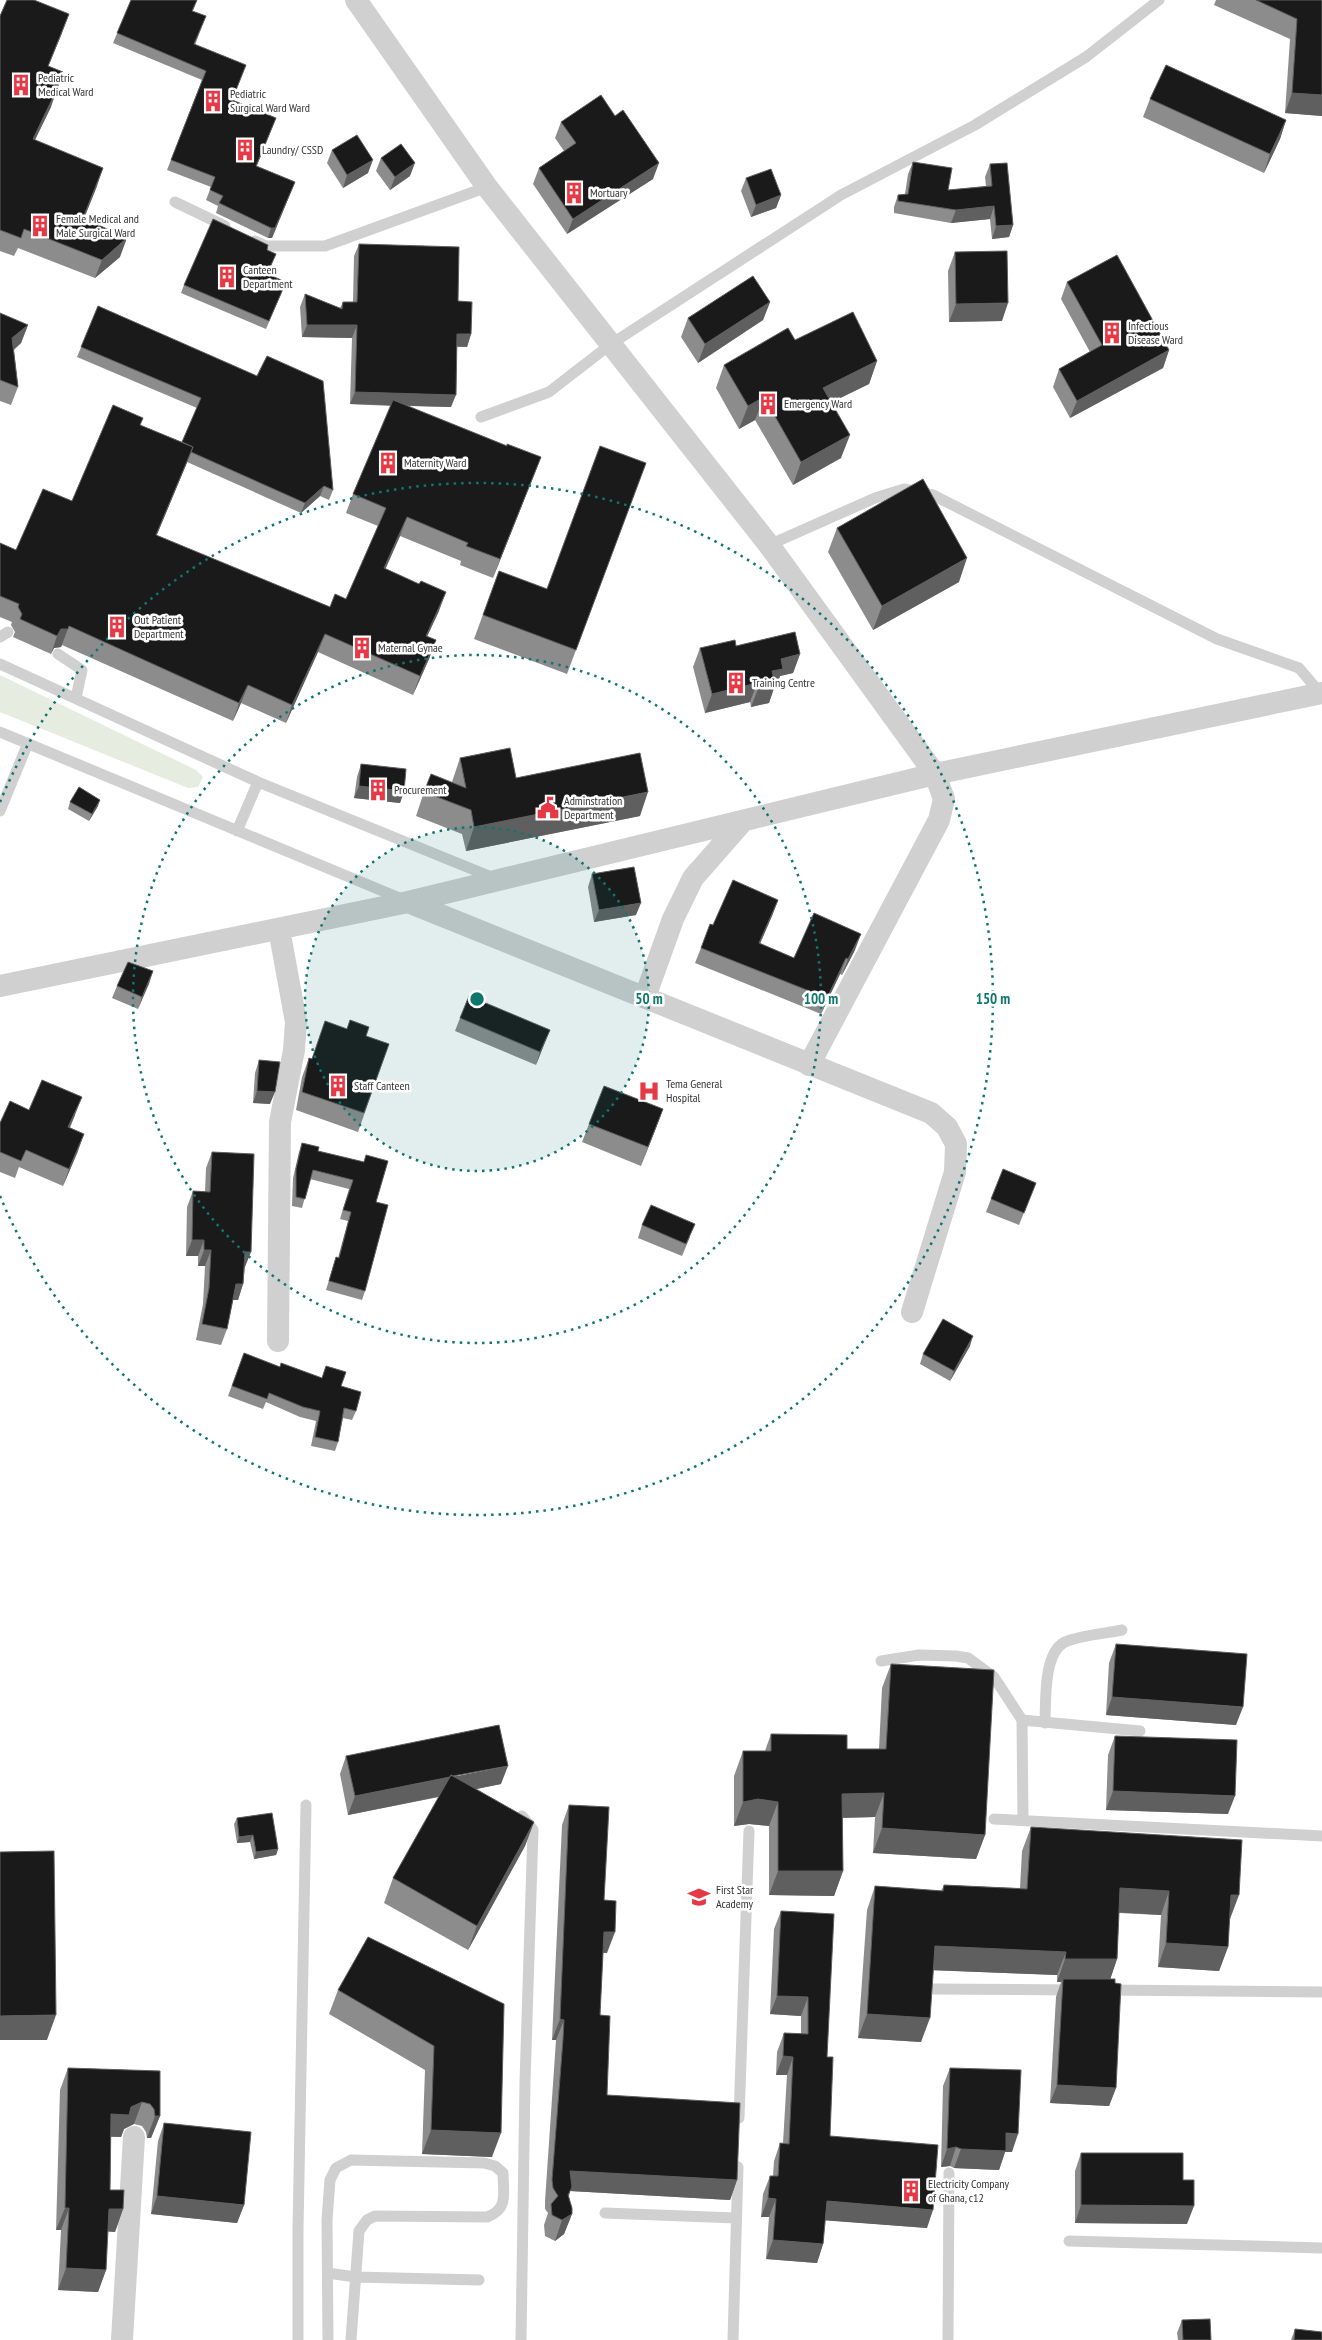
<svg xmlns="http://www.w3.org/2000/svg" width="1322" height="2340" font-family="'PT Sans Narrow',sans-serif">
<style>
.green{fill:#e6ecdf}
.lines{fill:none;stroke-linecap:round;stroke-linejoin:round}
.lane{stroke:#d0d0d0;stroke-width:11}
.street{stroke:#d0d0d0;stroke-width:22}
.wall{fill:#8c8c8c}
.shaded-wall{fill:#5f5f5f}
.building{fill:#1a1a1a;stroke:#5f5f5f}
.ring{fill:none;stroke:#0f766e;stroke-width:2.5;stroke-dasharray:2.5 5}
.labels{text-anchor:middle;stroke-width:5;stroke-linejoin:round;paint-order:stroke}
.poi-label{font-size:12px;fill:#333;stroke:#fff;text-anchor:start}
.centre{fill:#0f766e;stroke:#fff;stroke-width:2.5}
.ring-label{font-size:15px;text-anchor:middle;font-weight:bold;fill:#0f766e;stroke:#fff;stroke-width:5;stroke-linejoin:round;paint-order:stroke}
</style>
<rect width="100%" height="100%" fill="#fff"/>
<path class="green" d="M0 675 196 770 203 777 198 787 188 788 0 712Z"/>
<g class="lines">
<path class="lane" d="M175 202 225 226
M255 241 266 246H325L487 187
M481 417 549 392 611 344 841 195 975 125 1086 57 1159 0
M769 545 875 498 904 489 933 495 1217 639 1299 668 1321 694
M0 637 8 632
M58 654 82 670 76 698
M0 664 258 782 494 878
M0 732 402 899
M0 811 28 743
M237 831 258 782
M881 1661 919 1655 956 1656 968 1658 994 1677 1022 1720 1023 1820
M1022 1720 1140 1731
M1045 1723C1046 1701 1043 1653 1065 1642 1077 1636 1108 1633 1122 1630
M994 1819 1322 1836
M931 1989 1072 1990
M1106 1990 1322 1992
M739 2118 749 1831
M605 2213 736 2218
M1069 2241 1322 2248
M328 2273 355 2277 479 2280
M298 2340V2229L306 1805
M328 2340 327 2220 330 2180 336 2168 351 2160 484 2163 495 2166 503 2173C503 2193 509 2209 487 2217L375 2216 367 2220 359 2231 351 2340
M521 2340 525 2082 533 1830 522 1816
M733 2340 738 2167
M948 2340 949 2173"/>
<path class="street" d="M356 0 487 187 769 545 935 774 944 799 939 820 809 1065
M408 902 931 1113 947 1127 956 1144 955 1172 912 1312
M0 986 408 902 935 774 1322 693
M645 997 673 919 693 878 743 821
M278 1341 280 1122 294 1050 296 1022 279 929
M122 2340 134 2137"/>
</g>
<path class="wall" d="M131 0H197L193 11 206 16 195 45 233 100 276 118 257 166 295 182 272 238H268L216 213 218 206 206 200 211 187 167 170 202 80 113 43Z
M1216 0H1322V116L1285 113 1290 39 1214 5Z
M0 16 62 33 48 66 51 107 35 140 97 186 84 218 120 257 95 278 18 248 14 256 0 251Z
M1150 99 1286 120 1280 139 1264 173 1143 117Z
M615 116 653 179 567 234 533 184 539 168 564 151 555 138 561 122Z
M332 150 368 173 343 188 327 163Z
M381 158 410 176 390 190 376 171Z
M913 162 948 190 986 186 985 177 990 164 1013 225 1009 237 992 239 990 219 951 223 894 213V207L898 195 905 194 908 174Z
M746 178 781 195 776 208 751 217 741 191Z
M359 244 458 301 471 334 467 347H457L451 407 407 406 507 446 541 457 493 578 460 565 461 561 400 536 385 569 439 611 427 636 436 640 429 659 413 695 318 652 286 723 241 703 233 721 62 645 61 647 54 648 51 654 13 637 15 632 11 625 12 622 0 617V543L16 550 72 501 140 425 182 442 197 408 77 357 98 306 333 490 329 500 320 496 301 513 187 462 156 536 330 607 346 599 378 526 346 513 353 494 391 406 350 404 352 338 302 337 300 307 305 294 340 308 343 302H353L354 256Z
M267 250 276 254 267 274 286 282 266 329 181 293 184 285Z
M955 252 1002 321 949 322 948 271Z
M1067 282 1169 350 1163 368 1070 418 1053 387 1059 369 1090 352 1061 299Z
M770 302 763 320 698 363 681 337 688 318Z
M0 313 28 325 21 343 14 350 18 387 11 405 0 401Z
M795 340 877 361 869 384 831 402 841 458 793 485 755 420 739 429 716 388 724 365Z
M646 463 567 674 474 639 499 571 547 589Z
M837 528 959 582 873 630 828 552Z
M736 646 800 654 793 673 780 676 776 687 774 688 769 703 751 707 750 702 705 713 693 667 700 648Z
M460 758 516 778 640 816 466 851 462 834 416 816 424 792 452 782Z
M361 764 404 791 400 803 354 798 357 777Z
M70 802 98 806 89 821 68 809Z
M592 874 636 915 594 922 588 887Z
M778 900 772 916 760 944 794 958 855 950 842 975 840 974 821 1014 695 963 701 948 713 925Z
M153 971 138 1009 112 998 117 986Z
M460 1018 550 1030 536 1065 455 1031Z
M366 1036 389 1044 358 1132 296 1110 302 1077 309 1058 311 1059Z
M259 1060 270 1104 253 1103 255 1073Z
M663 1109 641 1166 582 1142 589 1124Z
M29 1110 75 1115 70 1128 78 1151 63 1186 19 1167 15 1178 0 1172V1123Z
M302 1143 318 1151 364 1162 366 1155 376 1202 365 1291 362 1300 326 1290 336 1257 338 1258 348 1221 340 1219 349 1189 310 1179 302 1208 292 1206 293 1178 299 1152Z
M212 1152 245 1267 243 1284 238 1300H233L227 1329 221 1345 196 1340 203 1304 205 1266H198V1256H186L187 1207 193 1191 205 1192 206 1168Z
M1031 1195 1019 1225 986 1212 991 1199Z
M642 1225 690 1237 682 1256 638 1238Z
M970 1346 950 1381 920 1364 923 1354Z
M244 1353 280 1367 341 1386 356 1411 352 1420 343 1418 338 1442 335 1451 311 1446 316 1421 300 1417 266 1402 263 1409 228 1396Z
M1116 1644 1236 1725 1106 1715 1109 1663Z
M891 1664 985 1835 976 1859 873 1853 875 1817 842 1818 843 1871 834 1896 769 1895V1826L749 1824 734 1826V1776L743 1751H765L771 1734 847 1749H879L882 1688Z
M1115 1736 1228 1814 1106 1810 1108 1755Z
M346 1756 501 1784 476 1789 534 1822 525 1846 468 1950 384 1903 393 1878 439 1797 348 1815 340 1774Z
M569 1805 604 1900 607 1953H603L600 2015 607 2095 737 2180 730 2200 570 2191 569 2196 572 2214 564 2234 555 2241 545 2236 544 2225 548 2213 545 2209V2201L556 2040H552L562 1825Z
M237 1818 278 1849 276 1855 254 1859 250 1842 237 1843 234 1824Z
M1031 1827 1230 1919H1229L1228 1947 1219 1971 1158 1967 1161 1915 1119 1913 1117 1959 1110 1979 1116 2088 1109 2106 1050 2103 1056 1997 1061 1982H1057V1975L933 1970 921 2042 858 2038 867 1910 875 1886 941 1891 944 1885 1020 1888 1022 1851Z
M781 1911 827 2057 830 2136 927 2228 825 2220 823 2244 817 2263 766 2259 769 2217H761L763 2194 770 2176H773L774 2161 780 2143H783L787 2075H776L777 2052 784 2033 801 2034V2016L770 2014 774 1929Z
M338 1990 504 2004 492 2157 422 2154 425 2070 329 2014Z
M68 2068 160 2071V2116L151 2138H147L146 2132 142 2126 134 2124 124 2129 121 2137H111L110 2190 123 2209 115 2232 107 2231 106 2270 98 2292 58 2290 61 2230H56L60 2090Z
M950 2068 1012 2152H1005L999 2170 954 2168 950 2166 941 2167 943 2086Z
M164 2123 244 2205 237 2223 151 2214 158 2141Z
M1081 2153 1183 2180 1187 2224 1075 2223V2171Z
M1182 2320 1211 2340H1178L1177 2333Z
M1295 2329 1322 2340H1291Z"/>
<path class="shaded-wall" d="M69 14 62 33 41 84 48 66Z
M57 89 51 107 26 158 33 139Z
M1292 93 1322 95V116L1285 113Z
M1286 120 1280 139 1264 173 1270 154Z
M373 160 368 173 343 188 347 175Z
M415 163 410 176 390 190 395 177Z
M659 163 653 179 567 234 573 219Z
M103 168 97 186 77 236 83 218Z
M295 182 272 238H268L271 228Z
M781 195 776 208 751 217 756 205Z
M994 206 990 219 951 223 956 210Z
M1013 225 1009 237 992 239 996 226Z
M127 238 120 257 95 278 102 260Z
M770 302 763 320 698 363 705 344Z
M1008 303 1002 321 949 322 956 304Z
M28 325 21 343 6 356 12 338Z
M307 325H357L352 338 302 337Z
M457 334H471L467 347 453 346Z
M1169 350 1163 368 1070 418 1077 401Z
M877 361 869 384 814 411 823 388Z
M355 392 456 395 451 407 350 404Z
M764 397 755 420 739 429 748 406Z
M850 435 841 458 793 485 801 462Z
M193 447 186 465 149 554 156 535Z
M541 457 534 475 493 578 500 559Z
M324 486 320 496 301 513 305 503Z
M407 517 400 536 378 586 384 568Z
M967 558 959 582 873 630 882 606Z
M446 592 439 611 419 654 426 636Z
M69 626 61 647 54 648 51 654 57 636 61 629Z
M325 634 318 652 286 723 292 705Z
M436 640 429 659 413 695 420 676Z
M800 654 793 673 780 676 776 687 774 688 769 703 751 707 758 689 772 671 781 659Z
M757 683 750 702 705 713 712 694Z
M248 685 241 703 233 721 239 703Z
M359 786 404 791 400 803 354 798Z
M648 792 640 816 466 851 474 827Z
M100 800 98 806 89 821 92 814Z
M778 900 772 916 753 959 759 943Z
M641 903 636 915 594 922 599 910Z
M861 934 855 950 842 975 848 959Z
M846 958 840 974 821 1014 827 998Z
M153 971 149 984 138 1009 142 997Z
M550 1030 545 1042 536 1065 540 1052Z
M257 1091 275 1092 270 1104 253 1103Z
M82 1097 75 1115 62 1144 68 1127Z
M663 1109 656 1128 641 1166 648 1147Z
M84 1134 78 1151 63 1186 69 1169Z
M192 1240H204L198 1256H186Z
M204 1250H211L205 1266H198Z
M245 1252H251L245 1267H240Z
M236 1284H243L238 1300H231Z
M973 1336 970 1346 950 1381 954 1371Z
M1112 1697 1243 1707 1236 1725 1106 1715Z
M508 1766 501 1784 348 1815 355 1796Z
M1113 1791 1235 1796 1228 1814 1106 1810Z
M884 1793 875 1817 834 1818 842 1794Z
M758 1799 778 1802 769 1826 749 1824 734 1826 743 1802Z
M534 1822 525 1846 468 1950 477 1926Z
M882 1828 985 1835 976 1859 873 1853Z
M253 1835 250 1842 237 1843 239 1837Z
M278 1849 276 1855 254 1859 256 1852Z
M778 1871H843L834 1896 769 1895Z
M1120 1888 1169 1891 1161 1915 1112 1912Z
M1231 1895H1239L1230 1919H1222Z
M604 1932H615L607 1953 597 1952Z
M1166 1943 1228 1947 1219 1971 1158 1967Z
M935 1946 1066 1952 1057 1975 926 1970Z
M1065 1959H1117L1109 1983 1063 1979 1061 1982H1057Z
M777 1996 808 1997 801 2016 770 2014Z
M867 2014 930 2018 921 2042 858 2038Z
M56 2015 47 2040H0V2016Z
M560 2019 564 2020 556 2040H552Z
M783 2056 793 2057 787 2075H776Z
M1057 2085 1116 2088 1109 2106 1050 2103Z
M142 2102 134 2124 124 2129 121 2137 103 2136 111 2114 131 2107Z
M155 2116H160L151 2138H147Z
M431 2130 501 2133 492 2157 422 2154Z
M1006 2133 1018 2134 1012 2152H1005L999 2170 954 2168 961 2149Z
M956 2147 950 2166 941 2167 947 2149Z
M570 2171 737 2180 730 2200 570 2191 565 2207Z
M157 2196 244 2205 237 2223 151 2214Z
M768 2198 776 2199 769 2217H761Z
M827 2201 933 2210 927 2228 820 2220Z
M1081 2205 1194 2206 1187 2224 1075 2223Z
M65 2208H69L61 2230H56Z
M109 2209H123L115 2232 100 2231Z
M572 2214 564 2234 555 2241 562 2220Z
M773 2240 823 2244 817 2263 766 2259Z
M66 2268 106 2270 98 2292 58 2290Z"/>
<path class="building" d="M7 0H34L69 14 48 66 63 72 57 89 33 139 103 168 83 218 127 238 102 260 24 229 21 238 0 230V16Z
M131 0H197L192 11 206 16 194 44 246 65 232 100 276 118 256 166 295 182 275 228H271L219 203 223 196 210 190 215 177 171 160 206 71 117 33Z
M1256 0H1322V95L1292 93 1297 19Z
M1166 65 1286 120 1270 154 1150 99Z
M601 95 615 116 623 110 659 163 573 219 539 168 576 143 561 122Z
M357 135 373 160 347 175 332 150Z
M401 144 415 163 395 177 381 158Z
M913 162 952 168 948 190 992 186 990 164 1007 163 1013 225 996 226 994 206 956 210 898 201V195L908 194Z
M771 169 781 195 756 205 746 178Z
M213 219 268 245 267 250 276 254 267 274 286 282 269 321 184 285Z
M359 244 459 247 458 301 472 302 471 334H457L456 395 355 392 357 325H307L305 294 342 309 343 302H357Z
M1007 251 1008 303 956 304 955 252Z
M1117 255 1169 350 1077 401 1059 369 1102 345 1067 282Z
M753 276 770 302 705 344 688 318Z
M98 306 257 376 267 356 323 381 333 490 324 486 305 503 191 452 193 447 182 442 201 398 81 347Z
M853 312 877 361 823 388 850 435 801 462 764 397 748 406 724 365 788 328 795 340Z
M0 313 28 325 12 338 18 387 0 380Z
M393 400 507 446V444L541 457 500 559 466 546 468 543 407 517 384 568 419 584 421 581 446 592 426 636 436 640 420 676 325 634 292 705 248 685 239 703 69 626 68 629H61L57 636 20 619 22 614 18 607 19 604 0 596V543L16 550 43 489 72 501 113 405 143 418 140 425 193 447 156 535 330 607 335 594 346 599 386 508 353 494Z
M600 446 646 463 576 650 483 615 499 571 547 589Z
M923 479 967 558 882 606 837 528Z
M795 632 800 654 781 659 783 669 772 671 775 685 758 689 757 683 712 694 700 648 735 640 736 646Z
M510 748 516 778 640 753 648 792 474 827 471 810 424 792 431 774 466 788 460 758Z
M361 764 406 769 404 791 359 786Z
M79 787 100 800 92 814 70 802Z
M634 867 641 903 599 910 592 874Z
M733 880 778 900 759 943 794 958 814 913 861 934 848 959 846 958 827 998 701 948 710 924 713 925Z
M128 962 153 971 142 997 117 986Z
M469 996 550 1030 540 1052 460 1018Z
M350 1020 369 1027 366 1036 389 1044 364 1113 302 1092 309 1058 312 1059 325 1021 347 1029Z
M259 1060 280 1062 275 1092 257 1091Z
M42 1080 82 1097 68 1127 84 1134 69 1169 26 1150 21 1161 0 1152V1123L10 1101 29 1110Z
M604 1086 663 1109 648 1147 589 1124Z
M302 1143 319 1147 318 1151 364 1162 366 1155 388 1161 376 1202 388 1205 365 1291 329 1281 336 1257 339 1258 351 1212 343 1210 353 1180 313 1170 305 1199 296 1197V1169Z
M212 1152 254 1154 251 1252H245L243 1284H236L227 1329 202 1324 209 1288 211 1250H204V1240H192L193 1191 210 1192Z
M1003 1169 1036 1183 1024 1213 991 1199Z
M651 1205 695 1224 686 1244 642 1225Z
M943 1319 973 1336 954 1371 923 1354Z
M244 1353 280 1367 281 1363 322 1378 326 1366 346 1372 341 1386 361 1392 356 1411 344 1408 338 1442 315 1437 320 1411 303 1407 269 1393 267 1399 232 1386Z
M1116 1644 1247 1654 1243 1707 1112 1697Z
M891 1664 994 1670 985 1835 882 1828 884 1793 842 1794 843 1871H778V1802L758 1799 743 1802V1751H771V1734L847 1735V1749H886Z
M499 1725 508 1766 453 1776 451 1775 450 1777 355 1796 346 1756Z
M1115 1736 1237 1740 1235 1796 1113 1791Z
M451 1775 534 1822 477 1926 393 1878Z
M569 1805 609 1807 604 1900 616 1901 615 1932H604L600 2015 610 2016 607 2095 740 2103 737 2180 570 2171 572 2187 568 2195 572 2208V2214L562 2220 552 2215 551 2204 558 2196 553 2188 552 2180 563 2039 564 2020 560 2019Z
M272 1813 278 1849 256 1852 253 1835 239 1837 237 1818Z
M1031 1827 1242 1840 1239 1895H1231L1228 1947 1166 1943 1169 1891 1120 1888 1117 1959H1065L1066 1952 935 1946 930 2018 867 2014 875 1886 943 1891 944 1885 1027 1889Z
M54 1851 56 2015 0 2016V1852Z
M781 1911 834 1914 827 2057H833L830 2136 938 2145 933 2210 827 2201 823 2244 773 2240 776 2199 768 2198 770 2176H778L780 2143 789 2144 793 2057 783 2056 784 2033 808 2034V1997L777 1996Z
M368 1937 504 2004 501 2133 431 2130 434 2046 338 1990Z
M1063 1979H1115V1983L1121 1984 1116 2088 1057 2085Z
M68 2068 160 2071V2116H155L154 2109 150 2104 142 2102 131 2107 129 2115 111 2114 110 2190H124L123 2209H109L106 2270 66 2268 69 2208H65Z
M950 2068 1021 2070 1018 2134 1006 2133V2151L961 2149 956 2147 947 2149Z
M164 2123 251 2132 244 2205 157 2196Z
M1081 2153H1183V2180H1194V2206L1081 2205Z
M1210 2319 1211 2340H1183L1182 2320Z
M1295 2329 1322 2332V2340H1294Z"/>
<circle cx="477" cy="999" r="172" fill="#0f766e" fill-opacity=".12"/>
<g class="ring">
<circle cx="477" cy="999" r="172"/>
<circle cx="477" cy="999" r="344"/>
<path d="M0 802A516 516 0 1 1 0 1196"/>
</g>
<defs>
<g id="building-bare" transform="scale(1.725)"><path d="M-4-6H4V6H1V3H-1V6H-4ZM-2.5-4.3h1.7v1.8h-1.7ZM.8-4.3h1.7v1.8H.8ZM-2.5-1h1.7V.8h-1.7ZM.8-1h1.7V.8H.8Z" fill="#e63946" stroke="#fff" stroke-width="2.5" paint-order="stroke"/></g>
<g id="civic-bare" transform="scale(1.725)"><path d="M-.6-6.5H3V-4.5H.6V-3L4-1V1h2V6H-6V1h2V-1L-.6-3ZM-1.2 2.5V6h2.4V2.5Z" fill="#e63946" stroke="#fff" stroke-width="2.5" paint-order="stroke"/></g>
<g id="hospital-bare" transform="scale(1.725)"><path d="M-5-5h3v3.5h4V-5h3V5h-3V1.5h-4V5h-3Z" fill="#e63946" stroke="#fff" stroke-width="2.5" paint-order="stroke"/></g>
<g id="school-bare" transform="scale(1.725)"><path d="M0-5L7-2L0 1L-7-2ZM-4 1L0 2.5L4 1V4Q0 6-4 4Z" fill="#e63946" stroke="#fff" stroke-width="2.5" paint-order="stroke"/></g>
</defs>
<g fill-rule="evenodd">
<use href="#building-bare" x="21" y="85"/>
<use href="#building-bare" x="213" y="101"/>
<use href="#building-bare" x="245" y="150"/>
<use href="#building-bare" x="574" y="193"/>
<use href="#building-bare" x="40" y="226"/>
<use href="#building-bare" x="227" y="277"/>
<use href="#building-bare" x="1112" y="333"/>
<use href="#building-bare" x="768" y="404"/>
<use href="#building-bare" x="388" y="463"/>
<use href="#building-bare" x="117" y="627"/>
<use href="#building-bare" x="362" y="648"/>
<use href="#building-bare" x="736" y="683"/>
<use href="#building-bare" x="378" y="790"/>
<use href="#civic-bare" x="548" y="808"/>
<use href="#building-bare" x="338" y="1086"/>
<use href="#hospital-bare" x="649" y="1091"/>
<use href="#school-bare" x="699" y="1897"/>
<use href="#building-bare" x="911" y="2191"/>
</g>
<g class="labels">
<g class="poi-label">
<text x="38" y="82">Pediatric<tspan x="38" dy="14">Medical Ward</tspan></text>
<text x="230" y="98">Pediatric<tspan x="230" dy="14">Surgical Ward Ward</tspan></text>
<text x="262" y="154">Laundry/ CSSD</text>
<text x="590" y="197">Mortuary</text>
<text x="56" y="223">Female Medical and<tspan x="56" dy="14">Male Surgical Ward</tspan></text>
<text x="243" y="274">Canteen<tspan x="243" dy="14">Department</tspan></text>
<text x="1128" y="330">Infectious<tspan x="1128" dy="14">Disease Ward</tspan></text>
<text x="784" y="408">Emergency Ward</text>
<text x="404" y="467">Maternity Ward</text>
<text x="134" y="624">Out Patient<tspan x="134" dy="14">Department</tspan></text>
<text x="378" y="652">Maternal Gynae</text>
<text x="752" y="687">Training Centre</text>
<text x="394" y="794">Procurement</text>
<text x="564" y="805">Adminstration<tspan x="564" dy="14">Department</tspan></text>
<text x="666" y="1088">Tema General<tspan x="666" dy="14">Hospital</tspan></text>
<text x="354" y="1090">Staff Canteen</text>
<text x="716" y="1894">First Star<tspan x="716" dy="14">Academy</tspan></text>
<text x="928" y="2188">Electricity Company<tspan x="928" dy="14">of Ghana, c12</tspan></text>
</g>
</g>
<circle cx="477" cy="999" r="8" class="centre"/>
<g class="ring-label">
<text x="649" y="1004">50 m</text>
<text x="821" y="1004">100 m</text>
<text x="993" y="1004">150 m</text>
</g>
</svg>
